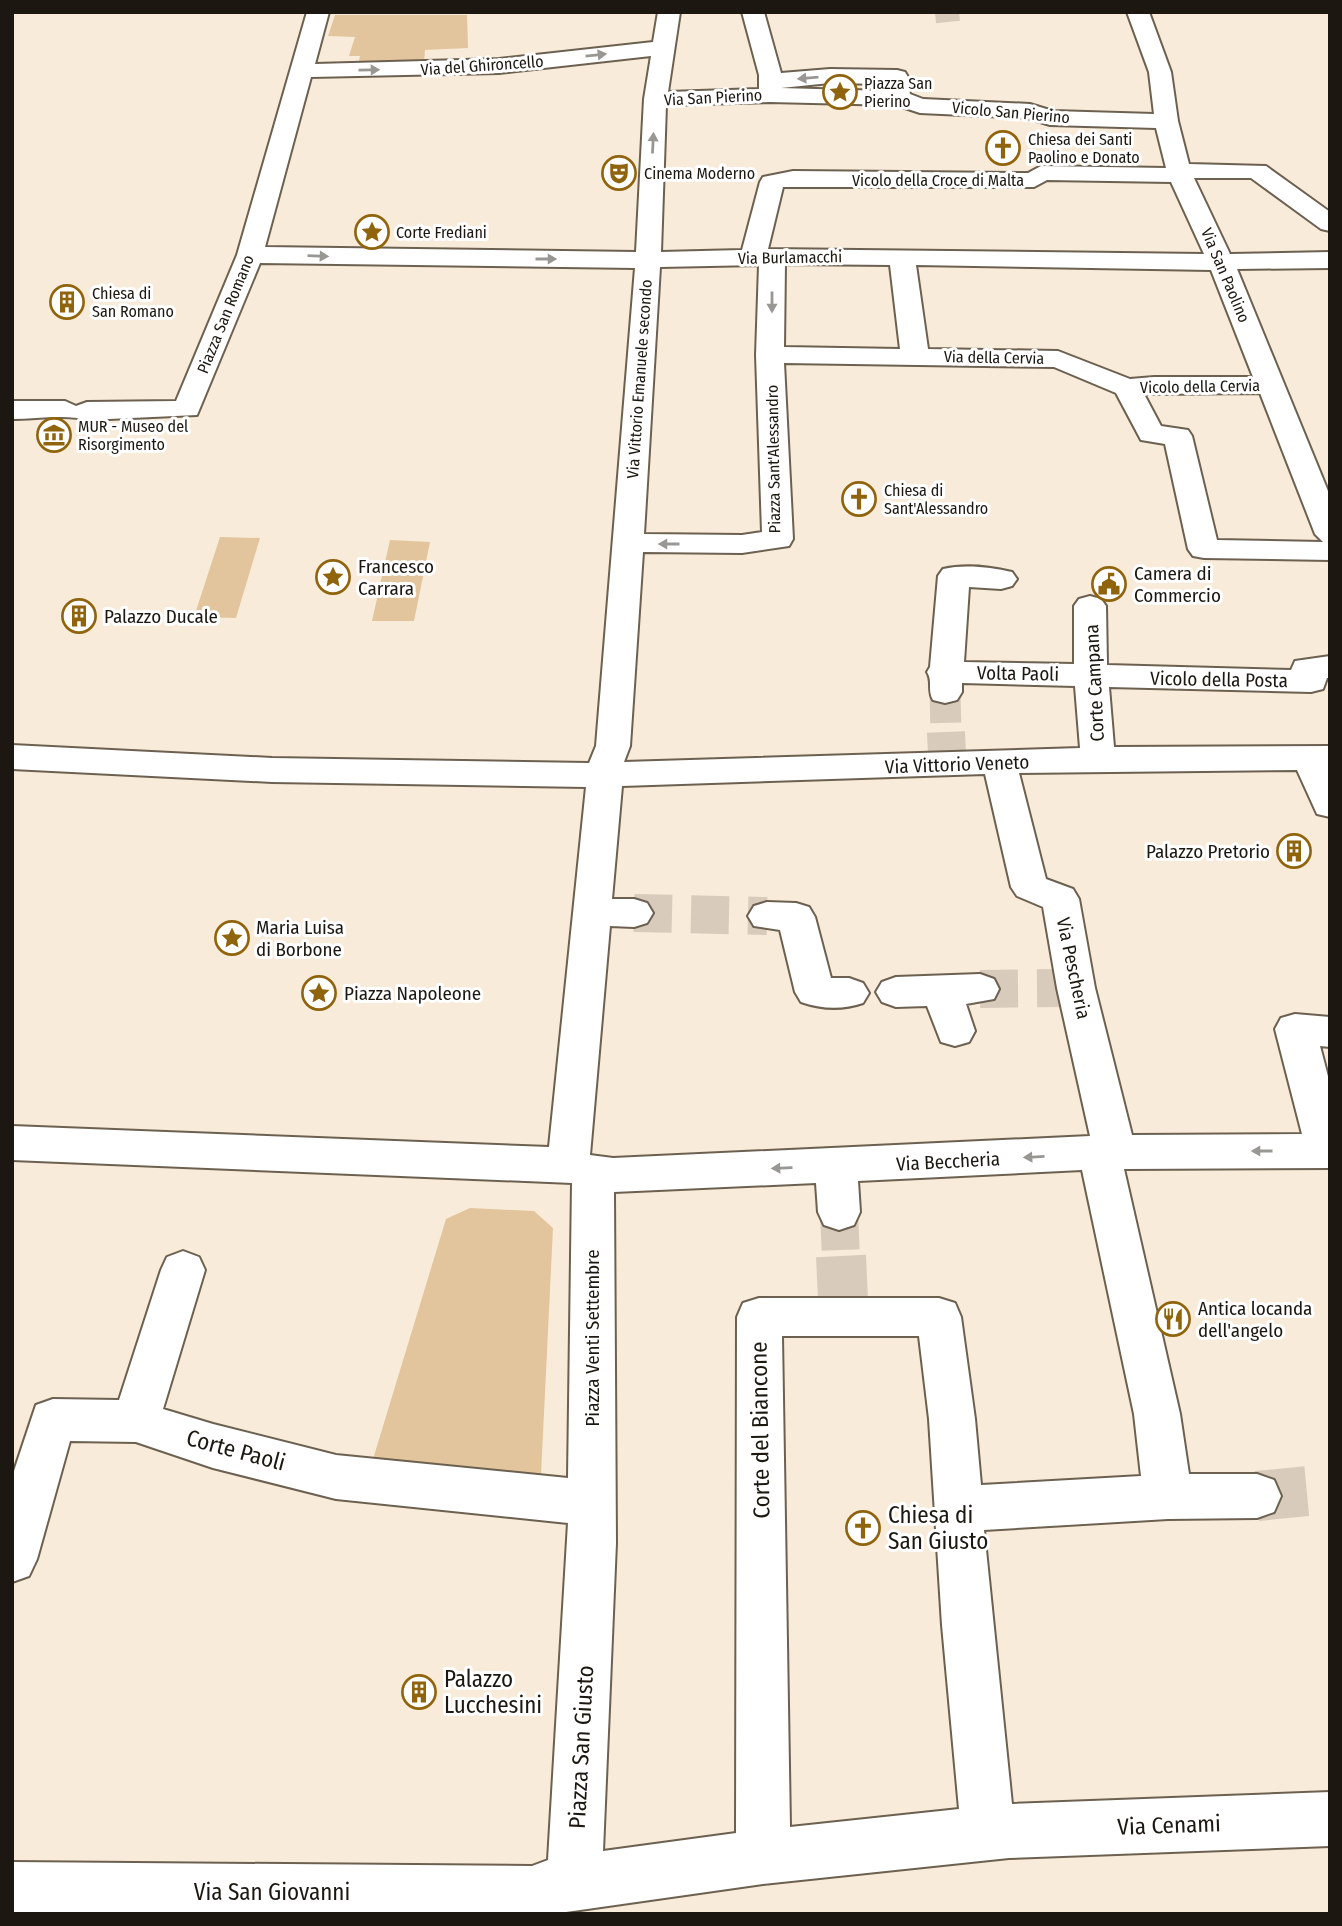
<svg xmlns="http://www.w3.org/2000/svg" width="1342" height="1926" font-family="'Fira Sans Condensed',sans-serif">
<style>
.green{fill:#e2c59d}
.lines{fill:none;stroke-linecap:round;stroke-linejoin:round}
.minor-tunnel-far3{stroke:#d8cbbb;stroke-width:24;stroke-dasharray:24 12;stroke-linecap:butt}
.minor-tunnel-far2{stroke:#d8cbbb;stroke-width:31;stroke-dasharray:31 15;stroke-linecap:butt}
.minor-tunnel-far1{stroke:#d8cbbb;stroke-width:38;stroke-dasharray:38 19;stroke-linecap:butt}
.minor-tunnel{stroke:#d8cbbb;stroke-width:50;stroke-dasharray:50 24;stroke-linecap:butt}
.minor-casing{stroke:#6c6151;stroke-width:4}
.minor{fill:#fff;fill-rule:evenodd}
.oneway{fill:#999794}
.labels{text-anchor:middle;stroke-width:6;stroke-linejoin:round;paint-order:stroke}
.far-street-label{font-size:16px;fill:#1c1811;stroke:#fff}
.far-poi-label{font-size:16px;fill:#1c1811;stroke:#fff;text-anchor:start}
.poi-label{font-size:19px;fill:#1c1811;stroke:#fff;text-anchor:start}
.street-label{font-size:19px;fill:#1c1811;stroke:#fff}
.near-street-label{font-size:23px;fill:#1c1811;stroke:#fff}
.near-poi-label{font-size:23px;fill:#1c1811;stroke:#fff;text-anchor:start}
</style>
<rect width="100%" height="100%" fill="#f9ebd9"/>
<path class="green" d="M335 15H467L468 48 425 50 424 64 358 65 360 56H349L355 37 328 36Z
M220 537 260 538 236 618 194 617Z
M390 540 430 542 414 621H372Z
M470 1208 534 1211 553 1228 541 1475 370 1469 446 1219Z"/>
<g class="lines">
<path class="minor-tunnel-far3" d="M947 12 948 22"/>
<path class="minor-tunnel-far2" d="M945 692 946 734"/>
<path class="minor-tunnel-far1" d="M946 732 947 755
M634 913 767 916
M980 989 1069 988
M839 1212 841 1258"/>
<path class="minor-tunnel" d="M841 1256 843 1300
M1257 1496 1330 1489"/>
<g class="minor-casing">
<path id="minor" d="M307 12H329L315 64 499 59 653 42 658 12H680L668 92 759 89V75L742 12H764L781 73 830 69 897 70 905 72 908 77 910 94 923 99 1030 104 1053 111 1154 114 1149 72 1127 12H1149L1171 72 1178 121 1189 164 1266 166 1330 212V231L1321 229 1251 178H1194L1230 254 1330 252V268L1237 269 1330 496V560L1204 558 1193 556 1188 549 1165 444 1141 440 1116 393 1054 367 784 363 793 539 789 546 742 553 643 552 630 746 624 762 1080 748 1075 686 962 683V692L957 700 945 703 933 700C927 690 933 681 927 672L930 667 938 576 943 569C964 564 991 567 1012 572L1017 579 1012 586 1001 589 969 587 964 662 1074 664V606L1079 599 1090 596 1101 599 1106 606 1107 665 1291 670 1295 661 1330 656V678H1327L1323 689 1311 692 1109 687 1114 747 1330 746V817L1317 814 1297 770 1019 773 1046 879 1073 889 1079 899 1095 988 1132 1135 1302 1134 1275 1029 1281 1018 1295 1014 1330 1017V1047L1320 1046 1330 1084V1168L1124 1169 1180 1414 1189 1474H1257L1274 1480 1281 1496 1274 1512 1257 1518 1168 1519 984 1530 1012 1804 1330 1792V1846L1009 1858 763 1884 552 1914H12V1862L532 1866 548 1860 568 1523 336 1499 213 1468 136 1442 70 1441 37 1559 29 1576 12 1582V1477L36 1405 53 1399 119 1400 161 1270 167 1257 183 1251 199 1257 205 1270 163 1409 213 1424 336 1455 568 1478 572 1183 12 1160V1126L549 1147 586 787 272 782 12 769V745L272 758 589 763 596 746 635 268 260 263 197 415 87 420C66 414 37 419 12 419V401H65L76 406 87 402 176 401 237 255ZM651 56 644 99 636 252 265 247 311 77 499 73ZM830 83 886 84 887 91 781 88ZM770 102 896 105 920 113 1027 118 1050 125 1156 128 1166 168 1041 166 1028 173 793 171 763 177 760 182 742 250 661 252 666 105ZM1047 180 1171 182 1204 254 768 249 783 187H1034ZM785 264 890 265 900 349 784 347ZM759 265 756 355 762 532 742 535 644 534 660 267ZM916 265 1211 270 1253 377H1154L1130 379 1058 351 928 349ZM1260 393 1315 534 1323 542 1217 540 1192 436 1188 430 1161 426 1144 394ZM985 774 1011 887 1017 896 1043 907 1057 988 1090 1136 613 1158 590 1155 610 926 634 927 647 923 653 913 647 903 634 899H612L622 786ZM1082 1170 1134 1414 1141 1476 981 1485 975 1419 961 1317 955 1303 939 1298H759L743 1303 737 1317 736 1833 603 1851 616 1543 614 1192 816 1183 818 1212 824 1225 839 1230 854 1225 860 1212 858 1181ZM782 1336H919L929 1419 942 1625 959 1809 790 1827Z
M767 902 796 903 809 907 815 917 831 978H849L863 983 869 993 863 1003C843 1010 821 1009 801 1002L795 992 780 930 754 926 748 916 754 906Z
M980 974 994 979 999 989 994 999 966 1004 975 1031 969 1042 955 1046 941 1042 927 1006 896 1007 882 1002 876 992 882 982 896 977Z"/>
</g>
<use href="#minor" class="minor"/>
</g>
<defs><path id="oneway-solid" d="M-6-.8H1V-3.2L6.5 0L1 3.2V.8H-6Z" transform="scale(1.75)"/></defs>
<g class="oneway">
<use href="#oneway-solid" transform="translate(596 55) rotate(-6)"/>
<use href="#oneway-solid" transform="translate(369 70) rotate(-1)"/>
<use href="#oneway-solid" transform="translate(808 78) rotate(175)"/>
<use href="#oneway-solid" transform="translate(653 143) rotate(-87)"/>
<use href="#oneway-solid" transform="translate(318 256) rotate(2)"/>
<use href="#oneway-solid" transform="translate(546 259)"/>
<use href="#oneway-solid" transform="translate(772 302) rotate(90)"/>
<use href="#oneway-solid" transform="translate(669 544) rotate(-180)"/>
<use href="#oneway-solid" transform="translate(1262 1151) rotate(180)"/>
<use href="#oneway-solid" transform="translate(1034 1157) rotate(177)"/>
<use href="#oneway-solid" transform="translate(782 1168) rotate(178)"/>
</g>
<defs>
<g id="sight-ring" transform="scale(1.75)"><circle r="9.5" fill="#fff" stroke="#90630d" stroke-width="1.5"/><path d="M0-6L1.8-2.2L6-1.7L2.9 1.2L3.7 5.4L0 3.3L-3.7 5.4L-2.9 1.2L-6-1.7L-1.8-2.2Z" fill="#90630d"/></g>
<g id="church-ring" transform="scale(1.75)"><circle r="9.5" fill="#fff" stroke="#90630d" stroke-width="1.5"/><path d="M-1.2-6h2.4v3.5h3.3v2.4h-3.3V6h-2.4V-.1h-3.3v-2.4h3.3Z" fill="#90630d"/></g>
<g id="theatre-ring" transform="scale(1.75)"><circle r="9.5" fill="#fff" stroke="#90630d" stroke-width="1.5"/><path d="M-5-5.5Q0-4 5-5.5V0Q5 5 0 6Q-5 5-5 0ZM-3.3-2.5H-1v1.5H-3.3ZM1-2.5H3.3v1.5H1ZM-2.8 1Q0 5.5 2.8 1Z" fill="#90630d"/></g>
<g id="building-ring" transform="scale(1.75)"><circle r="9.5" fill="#fff" stroke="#90630d" stroke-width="1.5"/><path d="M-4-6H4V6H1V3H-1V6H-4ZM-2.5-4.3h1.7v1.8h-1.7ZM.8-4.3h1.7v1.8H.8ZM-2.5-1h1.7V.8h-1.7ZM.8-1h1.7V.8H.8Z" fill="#90630d"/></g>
<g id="museum-ring" transform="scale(1.75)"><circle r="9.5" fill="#fff" stroke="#90630d" stroke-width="1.5"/><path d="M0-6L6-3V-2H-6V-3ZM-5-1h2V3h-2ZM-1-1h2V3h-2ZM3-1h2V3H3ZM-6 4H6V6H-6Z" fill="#90630d"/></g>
<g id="civic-ring" transform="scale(1.75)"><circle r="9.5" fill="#fff" stroke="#90630d" stroke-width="1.5"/><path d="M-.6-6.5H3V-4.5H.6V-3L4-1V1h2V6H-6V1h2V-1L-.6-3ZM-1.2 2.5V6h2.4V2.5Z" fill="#90630d"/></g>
<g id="restaurant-ring" transform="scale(1.75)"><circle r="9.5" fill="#fff" stroke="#90630d" stroke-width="1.5"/><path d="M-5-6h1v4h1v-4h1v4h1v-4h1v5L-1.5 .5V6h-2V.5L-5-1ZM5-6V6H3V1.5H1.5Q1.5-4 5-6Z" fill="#90630d"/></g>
</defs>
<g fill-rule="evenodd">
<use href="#sight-ring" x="840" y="92"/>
<use href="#church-ring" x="1003" y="148"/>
<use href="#theatre-ring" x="619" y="173"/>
<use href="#sight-ring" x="372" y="232"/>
<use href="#building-ring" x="67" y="302"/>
<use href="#museum-ring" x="54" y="435"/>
<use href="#church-ring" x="859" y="499"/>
<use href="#sight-ring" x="333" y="577"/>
<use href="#civic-ring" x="1109" y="584"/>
<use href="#building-ring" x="79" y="616"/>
<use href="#building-ring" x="1294" y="851"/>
<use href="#sight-ring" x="232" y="938"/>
<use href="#sight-ring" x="319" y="993"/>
<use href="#restaurant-ring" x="1173" y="1319"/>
<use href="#church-ring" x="863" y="1528"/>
<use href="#building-ring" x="419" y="1692"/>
</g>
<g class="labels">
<g class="far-street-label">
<text transform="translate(482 65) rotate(-4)" y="6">Via del Ghironcello</text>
<text transform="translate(713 97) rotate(-3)" y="6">Via San Pierino</text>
<text transform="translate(1011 112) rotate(5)" y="6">Vicolo San Pierino</text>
<text x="938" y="186">Vicolo della Croce di Malta</text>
<text transform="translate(790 257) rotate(-1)" y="6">Via Burlamacchi</text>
<text transform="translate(1226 275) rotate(67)" y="6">Via San Paolino</text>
<text transform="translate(225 314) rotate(-68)" y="6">Piazza San Romano</text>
<text transform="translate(994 357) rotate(1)" y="6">Via della Cervia</text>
<text transform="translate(639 379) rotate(-86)" y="6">Via Vittorio Emanuele secondo</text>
<text transform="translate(1200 386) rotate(-1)" y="6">Vicolo della Cervia</text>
<text transform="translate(773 459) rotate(-91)" y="6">Piazza Sant'Alessandro</text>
</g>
<g class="far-poi-label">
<text x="864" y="89">Piazza San<tspan x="864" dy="18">Pierino</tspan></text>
<text x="1028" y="145">Chiesa dei Santi<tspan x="1028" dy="18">Paolino e Donato</tspan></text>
<text x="644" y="179">Cinema Moderno</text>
<text x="396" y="238">Corte Frediani</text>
<text x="92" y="299">Chiesa di<tspan x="92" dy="18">San Romano</tspan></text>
<text x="78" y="432">MUR - Museo del<tspan x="78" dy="18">Risorgimento</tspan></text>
<text x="884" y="496">Chiesa di<tspan x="884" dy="18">Sant'Alessandro</tspan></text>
</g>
<g class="poi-label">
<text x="358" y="573">Francesco<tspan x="358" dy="22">Carrara</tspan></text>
<text x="1134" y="580">Camera di<tspan x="1134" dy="22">Commercio</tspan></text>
<text x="104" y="623">Palazzo Ducale</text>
<text x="1270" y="858" text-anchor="end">Palazzo Pretorio</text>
<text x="256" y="934">Maria Luisa<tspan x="256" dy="22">di Borbone</tspan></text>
<text x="344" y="1000">Piazza Napoleone</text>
<text x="1198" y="1315">Antica locanda<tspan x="1198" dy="22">dell'angelo</tspan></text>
</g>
<g class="street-label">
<text transform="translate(1018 673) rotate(1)" y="7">Volta Paoli</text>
<text transform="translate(1219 679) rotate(1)" y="7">Vicolo della Posta</text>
<text transform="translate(1094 683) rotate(-93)" y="7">Corte Campana</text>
<text transform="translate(957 764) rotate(-2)" y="7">Via Vittorio Veneto</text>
<text transform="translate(1074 968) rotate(78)" y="7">Via Pescheria</text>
<text transform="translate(948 1161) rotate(-3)" y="7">Via Beccheria</text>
<text transform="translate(592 1338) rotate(-90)" y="7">Piazza Venti Settembre</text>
</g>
<g class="near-street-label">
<text transform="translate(760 1430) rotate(-91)" y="8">Corte del Biancone</text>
<text transform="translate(236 1450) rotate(15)" y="8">Corte Paoli</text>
<text transform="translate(581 1747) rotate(-87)" y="8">Piazza San Giusto</text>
<text transform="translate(1169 1825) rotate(-2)" y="8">Via Cenami</text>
<text x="272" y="1900">Via San Giovanni</text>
</g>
<g class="near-poi-label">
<text x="888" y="1523">Chiesa di<tspan x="888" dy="26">San Giusto</tspan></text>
<text x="444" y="1687">Palazzo<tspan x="444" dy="26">Lucchesini</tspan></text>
</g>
</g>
<rect width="1342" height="1926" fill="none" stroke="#1c1811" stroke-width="28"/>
</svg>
